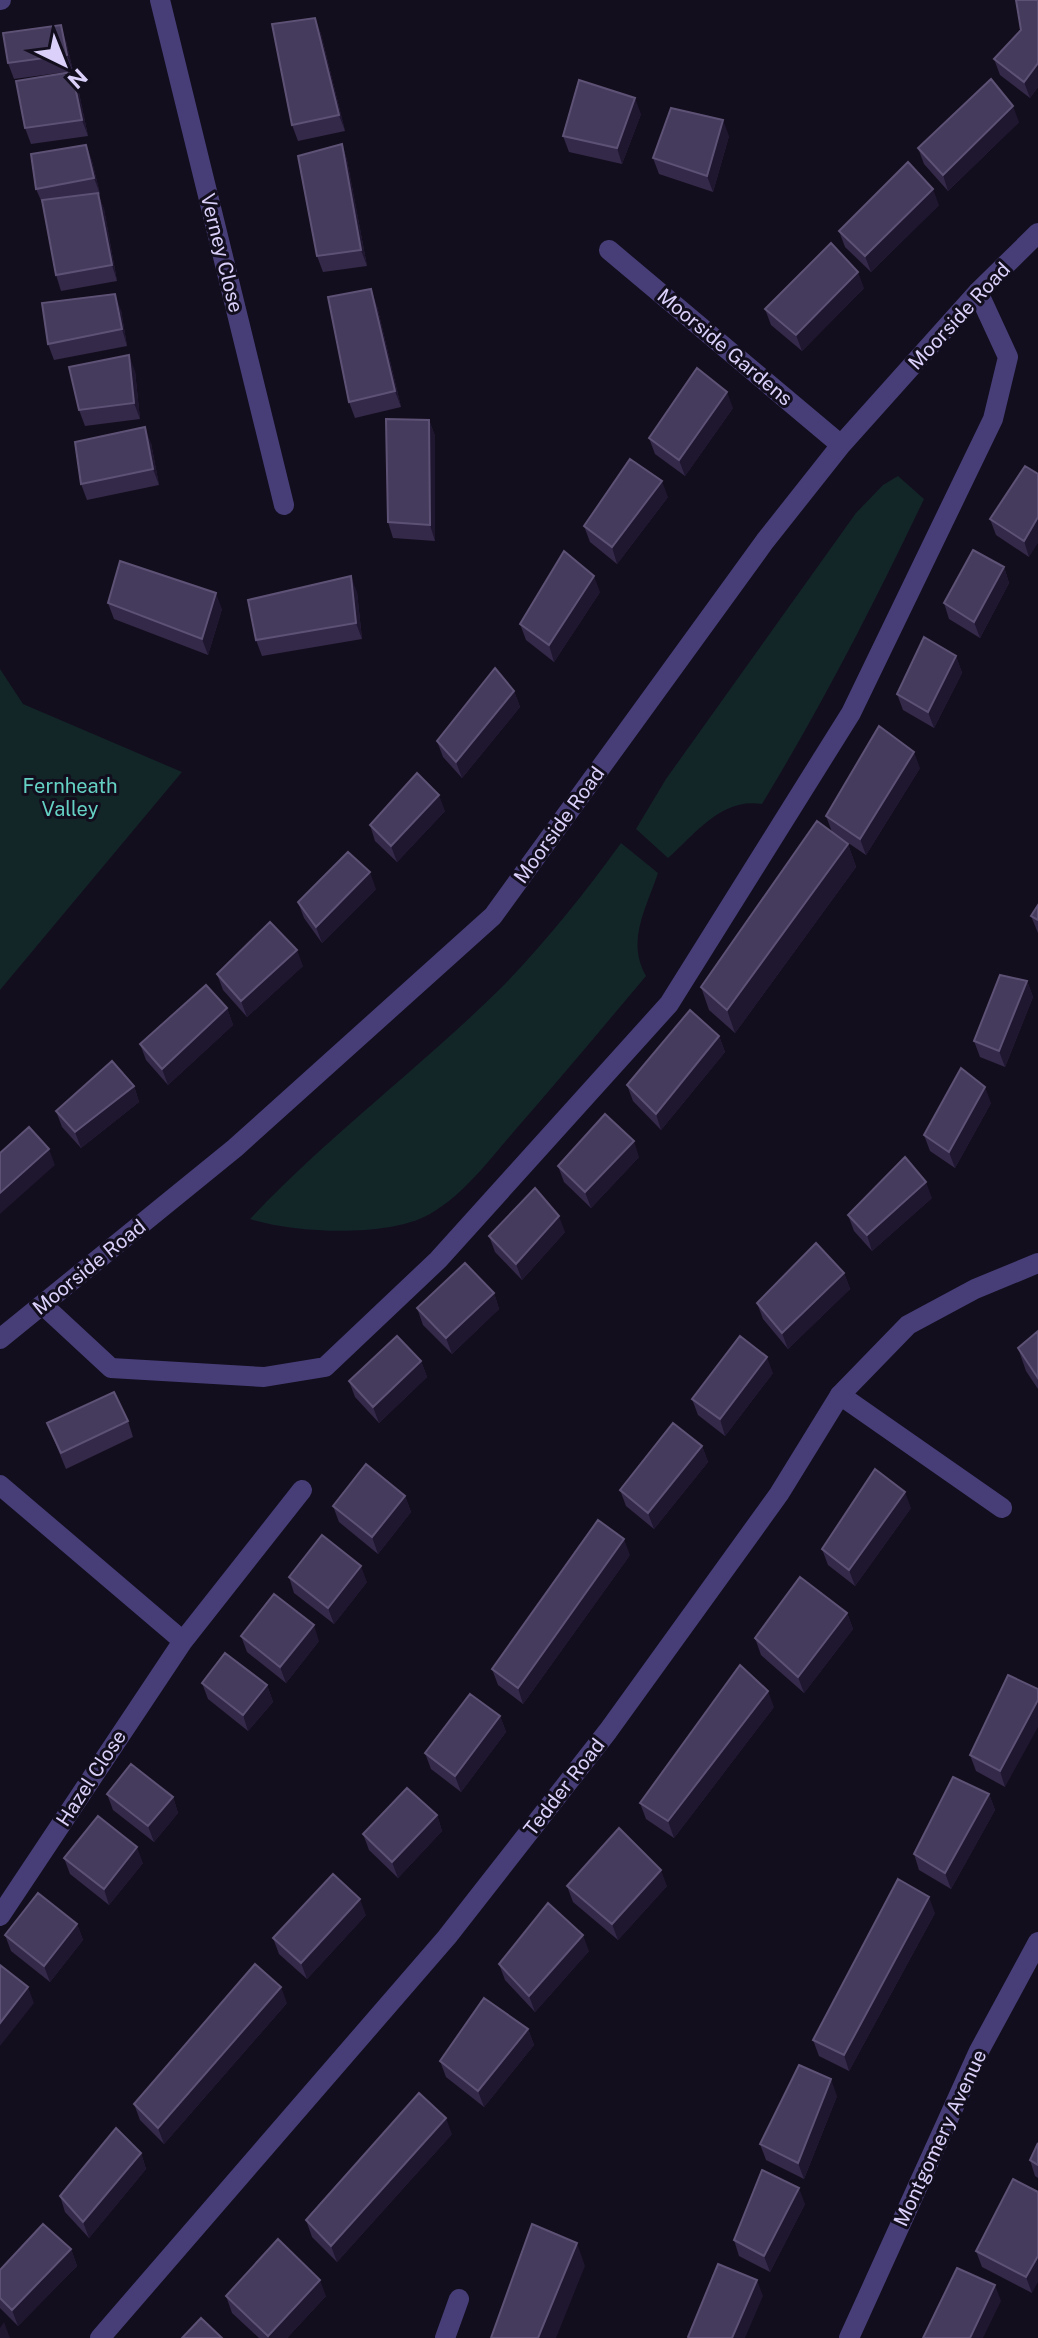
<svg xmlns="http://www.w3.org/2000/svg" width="1038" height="2338" font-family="'Public Sans',sans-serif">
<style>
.green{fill:#122527}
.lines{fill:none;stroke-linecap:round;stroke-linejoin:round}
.service{stroke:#473e78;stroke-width:20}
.minor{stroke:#473e78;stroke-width:20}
.wall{fill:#342949}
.shaded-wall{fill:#1f1630}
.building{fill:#453b5c;stroke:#5d5275;stroke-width:2}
.labels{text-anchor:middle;stroke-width:6;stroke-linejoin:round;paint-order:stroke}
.street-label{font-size:20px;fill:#dad0fa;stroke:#130e1d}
.park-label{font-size:20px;fill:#64d1c4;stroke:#130e1d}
</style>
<rect width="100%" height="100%" fill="#130e1d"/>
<path class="green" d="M898 476 924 499C874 604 822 705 762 804 722 797 695 834 668 858L636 829 666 779 856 513 883 485Z
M0 669 23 704 182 772 0 990Z
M621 843 658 873C646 909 626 941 646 976 603 1027 560 1079 516 1129 490 1159 461 1199 424 1217 382 1237 295 1233 250 1219 328 1136 420 1068 501 988 544 944 585 893 621 843Z"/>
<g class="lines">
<path class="service" d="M43 1305 111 1368 264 1377 325 1367 438 1260 669 1004 851 713 993 419 1008 357 978 292
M840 1395 1002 1508"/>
<path class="minor" d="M0 0H1
M160 0 284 505
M609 250 841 445
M0 1339 235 1148 493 916 765 541 841 445 978 292 1038 233
M0 1485 183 1641 0 1916
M183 1641 302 1490
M100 2338 447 1937 608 1731 779 1494 840 1395 908 1325 975 1289 1038 1263
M445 2338 459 2299
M849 2338 979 2051 1038 1942"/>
</g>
<path class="wall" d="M1038 0V87L1030 98 1000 75 994 59 1021 30Z
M315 18 321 34 345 131 298 141 292 125Z
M66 41 73 71 14 79 8 63Z
M72 72 78 88 88 136 31 144 25 128Z
M641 114 622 164 569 152 563 136Z
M1019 122 948 191 924 164 918 148Z
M729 136 713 192 659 174 653 158Z
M342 144 347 160 367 266 323 272 317 256Z
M86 145 92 161 100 194 98 195 104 209 117 281 61 291 56 275 43 205 36 189Z
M939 205 871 272 845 247 839 231Z
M864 288 802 351 771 325 765 309Z
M377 306 401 407 355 418 349 402Z
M121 310 127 346 54 360 48 344Z
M135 371 140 419 85 426 79 410Z
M733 408 685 476 655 454 649 438Z
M429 420 435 436V541L393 538 388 522Z
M151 443 159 485 87 500 81 484Z
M1025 466 1029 557 996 535 990 519Z
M668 497 617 564 590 542 584 526Z
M1004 567 1009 583 980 638 949 619 944 603Z
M357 592 362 639 262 656 256 640Z
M600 592 554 662 526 640 520 624Z
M108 603 222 609 208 655 114 619Z
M956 656 962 673 934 728 903 710 897 694Z
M514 691 520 707 462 778 443 757 437 741Z
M920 768 866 855 832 832 826 816Z
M445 811 397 862 375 841 370 825Z
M848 844 856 867 735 1033 709 1010 701 987Z
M376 889 322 943 304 918 298 902Z
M1038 905V933L1031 916Z
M303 966 247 1017 223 990 217 974Z
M1027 981 1033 997 1005 1067 980 1057 974 1041Z
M227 1008 233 1025 168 1085 146 1060 140 1044Z
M719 1036 725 1052 661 1130 633 1101 627 1085Z
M134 1086 139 1102 81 1148 62 1127 56 1111Z
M991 1103 955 1168 930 1151 924 1135Z
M639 1157 591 1208 564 1182 558 1166Z
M932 1198 872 1251 854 1231 848 1215Z
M565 1232 522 1280 495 1252 489 1236Z
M844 1273 850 1289 788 1349 763 1319 757 1303Z
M494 1293 499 1309 452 1354 423 1325 417 1308Z
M1038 1331V1389L1026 1371 1018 1348Z
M421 1361 427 1377 379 1423 355 1397 349 1381Z
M773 1373 725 1436 698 1415 692 1399Z
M128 1421 133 1437 66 1469 47 1423Z
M702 1446 708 1462 654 1529 626 1506 620 1490Z
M405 1496 411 1512 378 1554 339 1522 333 1506Z
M911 1508 855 1586 828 1565 822 1549Z
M630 1555 523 1704 498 1685 492 1669Z
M289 1577 367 1582 334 1624 294 1593Z
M847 1613 853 1629 804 1693 761 1655 755 1638Z
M241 1636 319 1641 286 1683 247 1652Z
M1008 1675 1005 1787 976 1771 970 1755Z
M202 1683 267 1685 273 1702 248 1731 208 1699Z
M774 1707 674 1838 646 1819 640 1803Z
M500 1716 506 1732 461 1792 431 1769 425 1753Z
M107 1794 173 1797 178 1813 154 1842 113 1810Z
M989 1794 995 1810 951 1889 919 1870 914 1854Z
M437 1815 442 1831 398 1878 369 1850 363 1834Z
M64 1858 143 1863 109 1905 70 1874Z
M567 1886H667L618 1940 573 1902Z
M935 1913 849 2071 819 2056 813 2040Z
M366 1915 307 1979 279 1954 273 1938Z
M77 1924 83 1940 50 1982 11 1951 5 1935Z
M589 1951 535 2012 505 1980 499 1964Z
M287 2003 164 2144 140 2120 134 2104Z
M528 2029 534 2045 484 2107 446 2077 440 2061Z
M837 2096 804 2179 766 2160 760 2144Z
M452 2134 337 2262 312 2237 306 2220Z
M1038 2143V2178L1035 2176 1030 2160Z
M141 2153 146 2169 89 2238 65 2212 60 2196Z
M1038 2192 1032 2293 982 2267 976 2251Z
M805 2204 770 2272 739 2256 734 2240Z
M71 2249 77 2266 18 2326 0 2308V2270Z
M226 2296H326L287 2338H259L232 2313Z"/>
<path class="shaded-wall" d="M315 18 321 34 345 131 339 115Z
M61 25 66 41 73 71 67 55Z
M1038 63V87L1030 98 1024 82Z
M72 72 78 88 88 136 82 120Z
M635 98 641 114 622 164 617 148Z
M1013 106 1019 122 948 191 943 175Z
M723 120 729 136 713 192 707 176Z
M342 144 347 160 367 266 361 250Z
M86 145 92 161 100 194 94 178Z
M933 189 939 205 871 272 865 256Z
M98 193 104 209 117 281 112 265Z
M858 272 864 288 802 351 796 335Z
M371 289 377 306 401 407 395 391Z
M115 294 121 310 127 346 122 329Z
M129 355 135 371 140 419 134 403Z
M727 392 733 408 685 476 679 460Z
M429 420 435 436V541L430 525Z
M145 427 151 443 159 485 153 469Z
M662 481 668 497 617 564 612 547Z
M1038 517V543L1029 557 1024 541Z
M1004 567 1009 583 980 638 974 622Z
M351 576 357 592 362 639 356 623Z
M594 576 600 592 554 662 549 645Z
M216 593 222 609 208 655 202 639Z
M956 656 962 673 934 728 928 712Z
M514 691 520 707 462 778 456 762Z
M914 752 920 768 866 855 860 839Z
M439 795 445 811 397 862 391 846Z
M848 844 856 867 735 1033 727 1010Z
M370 872 376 889 322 943 316 927Z
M297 950 303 966 247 1017 241 1001Z
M1027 981 1033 997 1005 1067 999 1051Z
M227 1008 233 1025 168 1085 162 1069Z
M719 1036 725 1052 661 1130 656 1114Z
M134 1086 139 1102 81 1148 75 1132Z
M985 1087 991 1103 955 1168 949 1152Z
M634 1141 639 1157 591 1208 585 1192Z
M49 1149 55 1165 0 1214V1193Z
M926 1182 932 1198 872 1251 867 1235Z
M559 1216 565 1232 522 1280 516 1264Z
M844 1273 850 1289 788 1349 782 1333Z
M494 1293 499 1309 452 1354 446 1338Z
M767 1357 773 1373 725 1436 720 1419Z
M421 1361 427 1377 379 1423 373 1407Z
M702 1446 708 1462 654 1529 648 1513Z
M905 1492 911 1508 855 1586 849 1570Z
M405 1496 411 1512 378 1554 372 1537Z
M624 1539 630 1555 523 1704 518 1688Z
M361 1566 367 1582 334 1624 328 1608Z
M847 1613 853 1629 804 1693 798 1677Z
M314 1625 319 1641 286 1683 280 1667Z
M267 1685 273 1702 248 1731 243 1715Z
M768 1691 774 1707 674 1838 668 1821Z
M1038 1700V1727L1005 1787 1000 1771Z
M500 1716 506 1732 461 1792 455 1776Z
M989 1794 995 1810 951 1889 945 1873Z
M173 1797 178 1813 154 1842 148 1826Z
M437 1815 442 1831 398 1878 392 1862Z
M137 1847 143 1863 109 1905 104 1889Z
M661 1870 667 1886 618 1940 612 1924Z
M929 1897 935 1913 849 2071 844 2055Z
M360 1899 366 1915 307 1979 301 1963Z
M77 1924 83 1940 50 1982 44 1966Z
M583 1935 589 1951 535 2012 529 1996Z
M28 1987 34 2003 0 2046V2023Z
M281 1987 287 2003 164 2144 158 2128Z
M528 2029 534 2045 484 2107 478 2091Z
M831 2079 837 2096 804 2179 798 2163Z
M446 2118 452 2134 337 2262 331 2246Z
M141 2153 146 2169 89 2238 83 2222Z
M799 2188 805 2204 770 2272 764 2256Z
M577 2243 585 2266 556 2338H538Z
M71 2249 77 2266 18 2326 12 2310Z
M1038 2256V2282L1032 2293 1026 2277Z
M320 2280 326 2296 287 2338H269L268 2336Z
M757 2280 763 2296 745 2338H732Z
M995 2285 1001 2301 983 2338H970Z
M4 2322 10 2338H0V2328Z"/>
<path class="building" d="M1016 0H1038V63L1024 82 994 59 1021 30Z
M315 18 339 115 292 125 272 24Z
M61 25 67 55 8 63 3 33Z
M72 72 82 120 25 128 16 81Z
M991 79 1013 106 943 175 918 148Z
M579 80 635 98 617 148 563 136Z
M671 108 723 120 707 176 653 158Z
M342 144 361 250 317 256 298 156Z
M86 145 94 178 36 189 31 154Z
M908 162 933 189 865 256 839 231Z
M98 193 112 265 56 275 42 200Z
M831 243 858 272 796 335 765 309Z
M371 289 395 391 349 402 328 297Z
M115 294 122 329 48 344 42 303Z
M129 355 134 403 79 410 69 367Z
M697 368 727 392 679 460 649 438Z
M386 419 429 420 430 525 388 522Z
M145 427 153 469 81 484 75 442Z
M630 459 662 481 612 547 584 526Z
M1025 466 1038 474V517L1024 541 990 519Z
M973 550 1004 567 974 622 944 603Z
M564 551 594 576 549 645 520 624Z
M120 561 216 593 202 639 108 603Z
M351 576 356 623 256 640 248 600Z
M924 637 956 656 928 712 897 694Z
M495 668 514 691 456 762 437 741Z
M879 726 914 752 860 839 826 816Z
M417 773 439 795 391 846 370 825Z
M817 821 848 844 727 1010 701 987Z
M348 852 370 872 316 927 298 902Z
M1038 905V920L1031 916Z
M270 922 297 950 241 1001 217 974Z
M1000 975 1027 981 999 1051 974 1041Z
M206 985 227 1008 162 1069 140 1044Z
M690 1010 719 1036 656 1114 627 1085Z
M112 1061 134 1086 75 1132 56 1111Z
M961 1068 985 1087 949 1152 924 1135Z
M605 1114 634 1141 585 1192 558 1166Z
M29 1127 49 1149 0 1193V1153Z
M905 1157 926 1182 867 1235 848 1215Z
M535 1188 559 1216 516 1264 489 1236Z
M816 1243 844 1273 782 1333 757 1303Z
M465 1263 494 1293 446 1338 417 1308Z
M1038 1331V1378L1018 1348Z
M397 1336 421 1361 373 1407 349 1381Z
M740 1336 767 1357 720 1419 692 1399Z
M114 1392 128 1421 61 1453 47 1423Z
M673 1423 702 1446 648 1513 620 1490Z
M366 1464 405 1496 372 1537 333 1506Z
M875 1469 905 1492 849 1570 822 1549Z
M598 1520 624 1539 518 1688 492 1669Z
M322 1535 361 1566 328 1608 289 1577Z
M800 1577 847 1613 798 1677 755 1638Z
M274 1594 314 1625 280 1667 241 1636Z
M225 1653 267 1685 243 1715 202 1683Z
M740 1665 768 1691 668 1821 640 1803Z
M1008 1675 1038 1689V1700L1000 1771 970 1755Z
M470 1694 500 1716 455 1776 425 1753Z
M131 1764 173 1797 148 1826 107 1794Z
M953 1777 989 1794 945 1873 914 1854Z
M407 1788 437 1815 392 1862 363 1834Z
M98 1816 137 1847 104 1889 64 1858Z
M619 1828 661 1870 612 1924 567 1886Z
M333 1874 360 1899 301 1963 273 1938Z
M898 1879 929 1897 844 2055 813 2040Z
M38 1893 77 1924 44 1966 5 1935Z
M548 1903 583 1935 529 1996 499 1964Z
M255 1964 281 1987 158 2128 134 2104Z
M0 1965 28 1987 0 2023Z
M484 1998 528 2029 478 2091 440 2061Z
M799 2065 831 2079 798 2163 760 2144Z
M419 2093 446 2118 331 2246 306 2220Z
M116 2128 141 2153 83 2222 60 2196Z
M1038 2143V2165L1030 2160Z
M762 2170 799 2188 764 2256 734 2240Z
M1013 2179 1038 2192V2256L1026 2277 976 2251Z
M43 2224 71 2249 12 2310 0 2298V2270Z
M532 2224 577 2243 538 2338H491Z
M278 2239 320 2280 268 2336 226 2296Z
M718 2264 757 2280 732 2338H689L688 2337Z
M957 2268 995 2285 970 2338H923Z
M201 2318 222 2338H182Z"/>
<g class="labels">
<g class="street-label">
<text transform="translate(222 253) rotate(76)" y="7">Verney Close</text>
<text transform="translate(959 316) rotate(-47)" y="7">Moorside Road</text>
<text transform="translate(725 347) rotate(40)" y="7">Moorside Gardens</text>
<text transform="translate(559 825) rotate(-54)" y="7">Moorside Road</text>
<text transform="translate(89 1267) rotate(-39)" y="7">Moorside Road</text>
<text transform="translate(91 1778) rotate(-57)" y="7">Hazel Close</text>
<text transform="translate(564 1787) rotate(-52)" y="7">Tedder Road</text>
<text transform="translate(940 2138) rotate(-65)" y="7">Montgomery Avenue</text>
</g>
<g class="park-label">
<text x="70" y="793">Fernheath<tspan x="70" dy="23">Valley</tspan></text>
</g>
</g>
<g transform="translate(64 64) rotate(137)" stroke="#130e1d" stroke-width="6" paint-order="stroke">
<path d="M0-6L14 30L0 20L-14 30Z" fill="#dad0fa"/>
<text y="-12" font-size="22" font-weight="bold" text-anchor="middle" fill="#dad0fa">N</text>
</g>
</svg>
